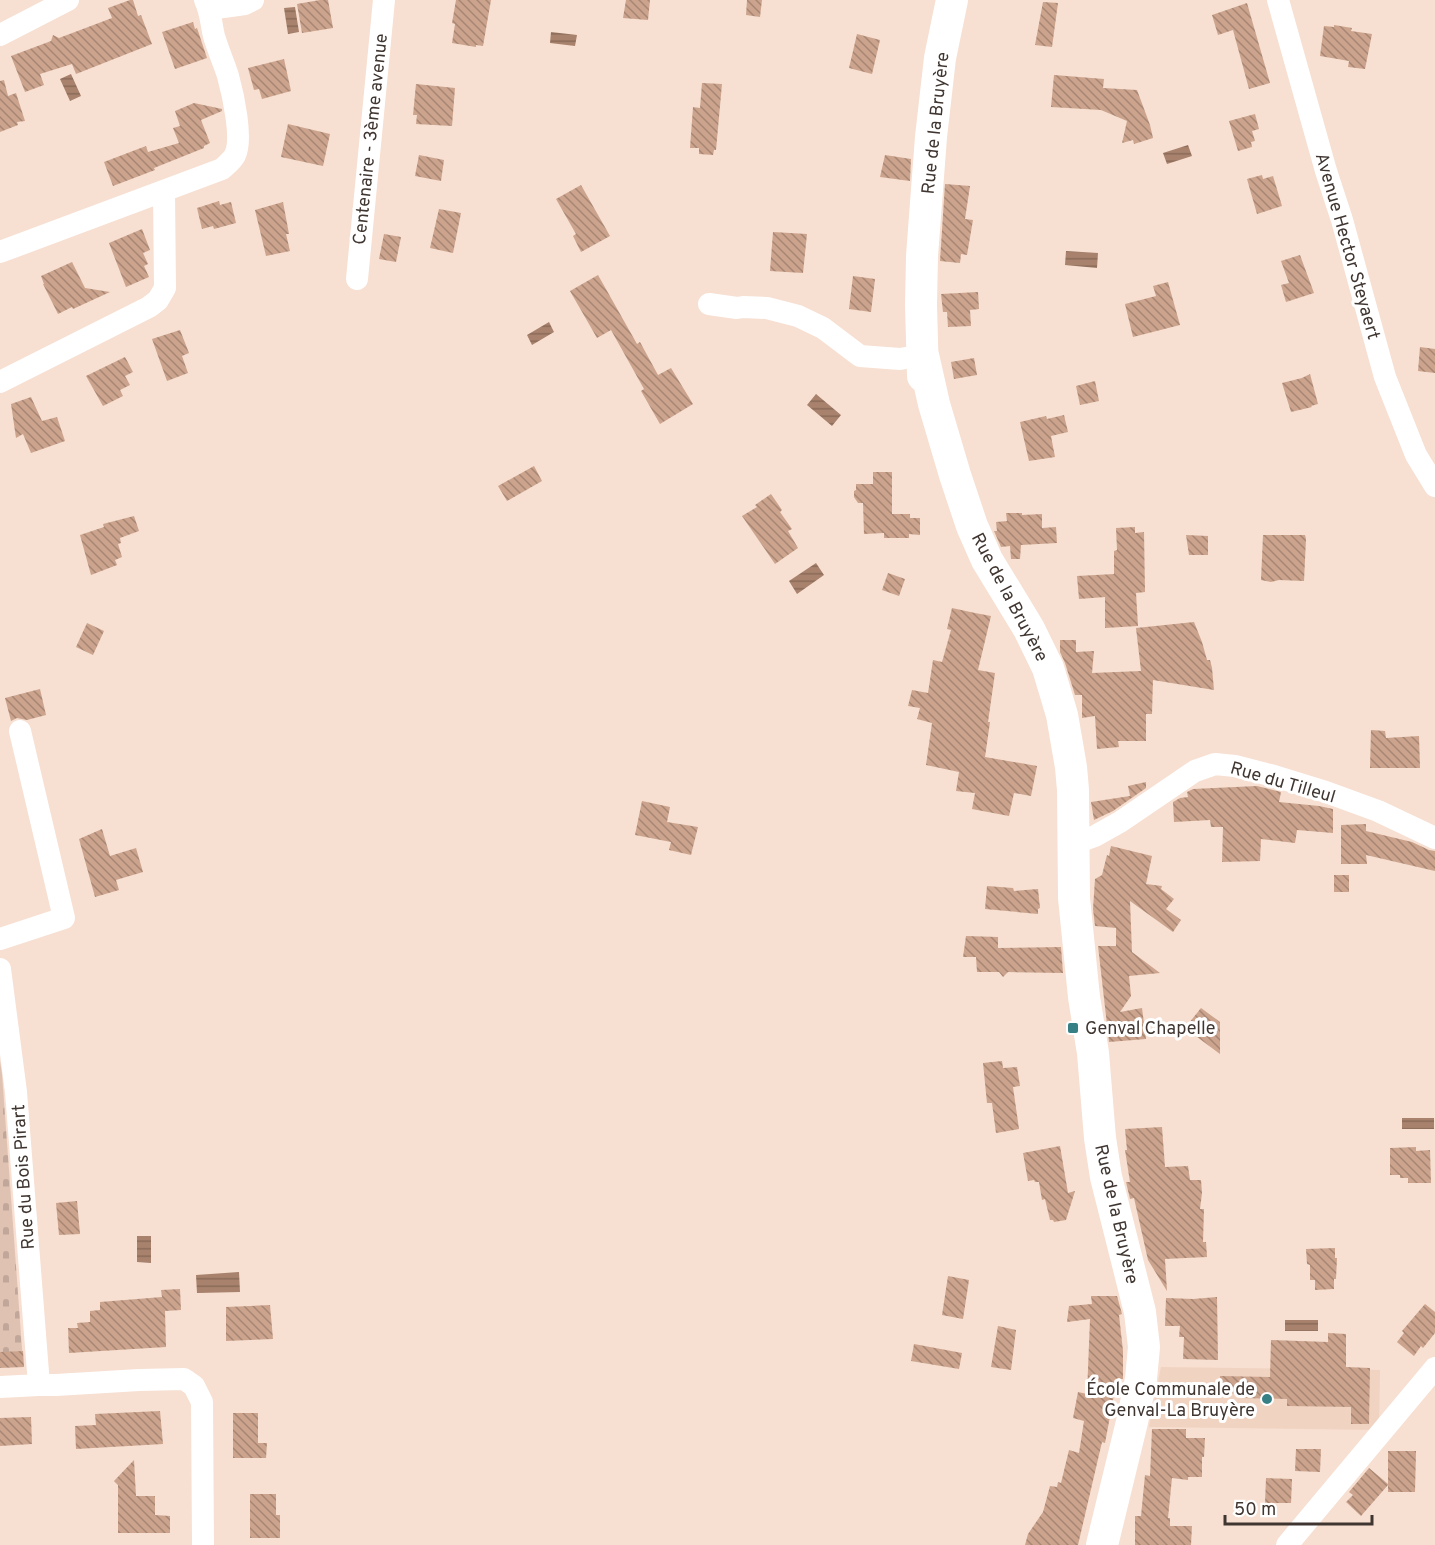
<svg xmlns="http://www.w3.org/2000/svg" width="1435" height="1545" font-family="Overpass,sans-serif">
<style>
.built{fill:#f1d3c1}
.cemetery{fill:url(#cemetery-stones)}
.water{fill:url(#water-rules)}
.building{fill:url(#building-back-hatch)}
.lines{fill:none;stroke-linecap:round;stroke-linejoin:round}
.street{stroke:#fff;stroke-width:22}
.secondary{stroke:#fff;stroke-width:32}
.poi-dot{fill:#367f84;stroke:#fff;stroke-width:2}
.labels{text-anchor:middle;stroke-width:6;stroke-linejoin:round;paint-order:stroke}
.street-label{font-size:18px;fill:#403631;stroke:#fff}
.poi-label{font-size:18px;fill:#403631;stroke:#fff;text-anchor:start}
</style>
<defs>
<pattern id="cemetery-stones" width="16" height="16" patternUnits="userSpaceOnUse" patternTransform="scale(1.5)"><rect width="16" height="16" fill="#e0c2b2"/><path d="M2 7V4a2 2 0 0 1 4 0v3zM10 15v-3a2 2 0 0 1 4 0v3z" fill="#c1a79a"/></pattern>
<pattern id="water-rules" width="6" height="5" patternUnits="userSpaceOnUse" patternTransform="scale(1.5)"><rect width="6" height="5" fill="#a8826c"/><path d="M0 2.5h6" fill="none" stroke="#8a6b59"/></pattern>
<pattern id="building-back-hatch" width="6" height="6" patternUnits="userSpaceOnUse" patternTransform="scale(1.5)"><rect width="6" height="6" fill="#cca48d"/><path d="M-1 5l2 2M0 0l6 6M5-1l2 2" fill="none" stroke="#a78674"/></pattern>
</defs>
<rect width="100%" height="100%" fill="#f7dfd1"/>
<path class="built" d="M1161 1367 1380 1370 1379 1430 1149 1427Z"/>
<path class="cemetery" d="M0 1061 2 1074 23 1362H0Z"/>
<path class="water" d="M295 7 299 32 288 34 284 8Z
M551 32 577 35 575 46 550 43Z
M71 74 81 96 70 101 60 79Z
M1188 145 1192 156 1167 164 1163 153Z
M1066 251 1098 253 1097 268 1065 265Z
M549 322 554 332 532 345 527 335Z
M816 394 841 415 832 426 807 405Z
M816 563 824 575 797 594 789 581Z
M1402 1118H1434V1129H1402Z
M137 1236H151V1263L137 1262Z
M239 1272 240 1292 197 1293 196 1275Z
M1285 1320H1318V1331H1285Z"/>
<path class="building" d="M130 0H133L138 16 141 15 152 44 76 74 72 64 40 74 44 85 25 92 11 56 51 41 53 35 59 38 112 18 108 8Z
M320 0H328L333 28 302 33 297 4Z
M456 0H491L483 46 476 45V47L452 43 455 24 452 23Z
M626 0H650L648 20 623 18Z
M747 0H762L760 17 746 15Z
M1043 2 1058 3 1052 47 1035 45Z
M1247 3 1270 83 1249 89 1233 30 1218 35 1212 15Z
M193 22 195 29 197 28 207 58 175 69 162 32Z
M1334 25 1352 28 1351 31 1372 34 1365 69 1348 67 1349 61 1320 56 1324 26 1334 27Z
M857 34 880 40 872 74 849 68Z
M284 59 291 91 262 99 259 89 254 90 248 68Z
M1054 75 1104 79 1103 88 1137 90 1150 125 1153 138 1134 144 1133 140 1122 143 1127 121 1101 110 1051 107Z
M4 80 8 96 16 93 25 121 17 122 18 125 0 132V81Z
M702 83 722 84 716 150H714L713 155 699 154V148H690L693 107 700 108Z
M416 84 455 88 452 126 416 124 417 115H413Z
M194 103 222 109V111L201 120 210 143 204 146V148L154 168 155 170 113 186 104 162 146 146 148 152 179 143 173 128 180 126 175 111Z
M1255 114 1259 129 1252 131 1255 141 1251 142 1252 147 1238 151 1229 121Z
M288 124 330 134 323 166 281 157Z
M419 155 444 160 441 181 415 176Z
M885 155 911 159 910 181 880 177Z
M1262 175 1263 179 1273 176 1282 206 1257 214 1247 179Z
M945 184 970 186 965 219 973 220 967 255 961 254 960 263 940 261Z
M581 185 610 236 581 252 573 236 576 234 556 199Z
M219 201 220 205 231 202 236 223 214 229 213 226 202 229 197 208Z
M283 202 289 234H286L290 251 266 256 255 210Z
M439 209 461 213 453 253 430 248Z
M142 229 150 250 143 253 148 264 144 266 149 277 126 287 109 243Z
M773 232 807 234 803 273 770 271Z
M384 234 401 237 396 262 379 259Z
M1300 255 1314 293 1286 302 1281 285 1289 283 1281 261Z
M72 262 85 288 110 292 73 309 72 307 58 314 43 284H44L41 276Z
M598 275 637 344 640 342 658 375 671 368 693 404 660 424 641 391 644 389 611 330 597 338 570 291Z
M853 276 875 279 871 312 849 309Z
M1168 282 1180 325 1133 337 1125 304 1156 296 1153 286Z
M978 292 979 309 970 310 971 326 948 327 947 312H943L941 294Z
M180 330 189 353 182 356 188 373 167 381 152 339Z
M1420 347 1435 349V373L1418 371Z
M125 357 133 372 125 376 130 385 120 390 123 396 103 406 86 376Z
M974 358 977 375 954 379 951 362Z
M1310 374 1318 404 1311 406 1312 407 1291 412 1282 383 1302 378Z
M1095 381 1099 401 1080 405 1076 386Z
M31 397 42 421 57 417 65 441 31 453 23 434 16 438 11 404Z
M1064 415 1068 432 1051 436 1055 457 1029 461 1020 422 1046 416 1047 419Z
M534 466 542 481 507 501 498 486Z
M873 472H892V514H910V518H920V535L909 534V538H884V533L864 534 863 503H858L854 497V491L856 490V484H873Z
M771 494 782 510 780 512 792 529 788 531 798 548 775 564 742 516 757 507 755 505Z
M1006 513H1022V515L1042 514V528L1056 527 1057 543 1021 545 1020 559H1011L1010 546 1001 547 994 531H997L996 522 1007 521Z
M134 516 139 531 120 538 121 543 118 544 122 557 115 560 117 565 91 575 80 535 104 527 103 524Z
M1135 527V533L1144 532 1145 592 1136 593 1138 626 1105 628V597L1079 599 1077 576 1114 574V551L1117 550 1116 528Z
M1186 535 1208 536V555H1189Z
M1263 535H1305L1306 539 1304 581 1279 580 1271 582 1261 580Z
M888 573 905 579 899 596 882 590Z
M952 608 975 613 991 616 978 670 995 673 988 722H990L985 757 1037 766 1031 796 1014 793 1009 816 972 809 975 793 956 791 959 772 926 765 932 723 917 719 920 708 908 706 912 690 928 693 933 660 942 662 951 630 947 629Z
M1194 622 1202 642 1207 660H1210L1212 668 1214 690 1153 680 1152 714H1146V741H1118L1119 747 1097 749 1095 716 1082 718V695H1075L1065 663 1060 652V640H1076V652L1094 651 1092 673 1141 671 1136 628Z
M87 623 104 631 93 655 76 647Z
M40 689 46 715 27 720 17 718 11 721 5 698Z
M1371 730 1385 731 1386 738 1419 736 1420 768H1370Z
M1146 782V788L1113 811 1094 820 1091 802 1130 796 1128 786Z
M1257 786 1281 792 1279 802 1319 806 1333 809V833L1297 830 1295 843 1261 839 1260 861 1222 862 1223 827H1211L1210 820 1174 822 1173 802 1180 798 1188 797 1187 792 1193 789Z
M642 801 670 807 667 822 698 827 691 855 669 850 671 842 635 835Z
M1366 824V831L1412 842 1429 850 1435 851V871L1366 855 1367 864H1341V825Z
M102 829 110 856 136 848 143 872 116 880 119 890 95 897 79 839Z
M1111 846 1152 856 1146 884 1162 886 1161 889 1174 899 1166 909 1181 920 1173 932 1130 901 1132 952 1160 973 1129 976 1131 996 1120 1012 1142 1008 1146 1039 1109 1042 1098 946H1116V928L1095 926 1093 909 1095 879 1102 875 1107 855 1109 856Z
M1334 875H1349V892H1334Z
M987 886 1013 888 1014 891 1038 889 1040 908 1038 909V914L985 909Z
M966 936 998 937V948L1061 947 1063 973 1008 972 1003 977 999 972H977L976 957H963Z
M1201 1008 1220 1022V1054L1185 1028Z
M1002 1061 1003 1068 1017 1067 1020 1086 1013 1087 1019 1129 996 1133 992 1103H987L983 1063Z
M1162 1127 1165 1167 1188 1166 1190 1180H1201L1202 1193 1200 1209H1204L1203 1242H1206L1207 1257 1165 1259 1167 1291 1148 1260 1134 1198 1130 1199 1126 1182H1130L1125 1150H1127L1125 1129Z
M1060 1146 1068 1193 1075 1191 1066 1220 1054 1222 1053 1220H1050L1045 1199 1042 1200 1039 1182H1035L1034 1180 1028 1181 1023 1153Z
M1416 1147V1151L1430 1150 1431 1183H1408V1178H1400V1175H1390V1148Z
M77 1201 80 1234 59 1235 56 1203Z
M1335 1248V1258H1337L1336 1279H1334V1289L1315 1290V1280H1310V1265L1307 1264 1306 1249Z
M948 1276 969 1280 963 1319 942 1315Z
M180 1289 181 1310 165 1311 166 1347 69 1353 68 1328H78L77 1323 90 1322V1311L100 1310V1302L162 1297 161 1290Z
M1091 1296H1117L1122 1314 1119 1315 1123 1351V1379H1117L1105 1443 1102 1442 1078 1545H1025L1028 1534 1043 1512 1050 1486 1057 1487 1058 1482 1061 1483 1069 1450 1079 1453 1084 1421 1073 1418 1078 1392 1087 1394 1090 1319 1067 1322 1069 1306 1092 1304Z
M1217 1297 1218 1360 1183 1359 1184 1337H1179L1180 1326H1165L1166 1298 1193 1299Z
M1425 1304 1435 1312V1333L1423 1348 1421 1346 1414 1356 1397 1342 1404 1333 1402 1331Z
M270 1305 273 1339 226 1341V1307Z
M998 1326 1016 1330 1011 1370 991 1367Z
M1328 1333 1346 1334V1367L1370 1368 1369 1424H1351V1407L1287 1406V1399L1242 1398 1245 1394 1220 1393V1376L1270 1377 1271 1340 1328 1342Z
M914 1344 962 1353 959 1369 911 1361Z
M23 1351 24 1367 0 1368V1352Z
M160 1411 163 1444 76 1449 75 1426 96 1425 95 1414Z
M233 1413H258V1443H267L266 1458H233Z
M31 1417 32 1444 0 1446V1418Z
M1152 1429H1186V1438H1205L1204 1457H1202V1477H1188V1480L1172 1478 1168 1518H1170V1526H1192L1191 1545H1135V1516H1141L1145 1475 1150 1476Z
M1296 1449H1321L1320 1472 1295 1471Z
M1388 1451H1416L1415 1492H1388V1485L1361 1516 1346 1502 1353 1495 1349 1492 1369 1468 1388 1484Z
M134 1460 136 1496H155V1515L170 1516V1533H118V1485L114 1481Z
M1266 1478 1292 1479 1291 1503H1265Z
M250 1494H276V1515H280V1538H250Z"/>
<g class="lines">
<path class="street" d="M1278 0 1326 171 1342 220 1385 377 1416 455 1435 486
M209 9 245 4 253 0
M0 35 68 0
M0 252 222 169C226 165 232 161 235 155 243 139 233 94 228 76 224 63 218 50 214 36 211 24 211 12 205 0
M357 279 384 0
M709 304 737 308 743 307 767 308 798 316 823 328 860 356 900 359 923 355
M0 382 149 307 158 300 165 288 164 191
M1073 844 1095 836 1120 822 1195 771 1215 764 1235 766 1274 776 1326 792 1378 811 1435 838
M0 939 64 918 20 731
M0 969 16 1092 39 1385
M0 1387 39 1385H56L139 1380 184 1379 194 1386 202 1402 203 1545
M1287 1545 1435 1368"/>
<path class="secondary" d="M923 355 934 404 955 475 972 526 987 560 1029 629 1048 668 1062 715 1071 767 1073 790 1074 898 1084 997 1093 1053 1100 1138 1106 1177 1140 1312 1144 1347 1141 1379 1132 1422 1102 1545
M923 376 921 305 922 256 931 137 940 58 952 0"/>
</g>
<g class="poi-dot">
<rect x="1067" y="1022" width="12" height="12" rx="3"/>
<circle cx="1267" cy="1399" r="6"/>
</g>
<g class="labels">
<g class="street-label">
<text transform="translate(935 123) rotate(-84)" y="6">Rue de la Bruyère</text>
<text transform="translate(370 139) rotate(-84)" y="6">Centenaire - 3ème avenue</text>
<text transform="translate(1348 246) rotate(74)" y="6">Avenue Hector Steyaert</text>
<text transform="translate(1010 597) rotate(62)" y="6">Rue de la Bruyère</text>
<text transform="translate(1283 782) rotate(16)" y="6">Rue du Tilleul</text>
<text transform="translate(23 1177) rotate(-94)" y="6">Rue du Bois Pirart</text>
<text transform="translate(1117 1214) rotate(77)" y="6">Rue de la Bruyère</text>
</g>
<g class="poi-label">
<text x="1085" y="1034">Genval Chapelle</text>
<text x="1255" y="1395" text-anchor="end">École Communale de<tspan x="1255" dy="21">Genval-La Bruyère</tspan></text>
</g>
</g>
<path d="M1225 1515v9h147v-9" fill="none" stroke="#403631" stroke-width="3"/>
<text x="1234" y="1515" font-size="18" fill="#403631" stroke="#ffffff" stroke-width="4.5" paint-order="stroke">50 m</text>
</svg>
